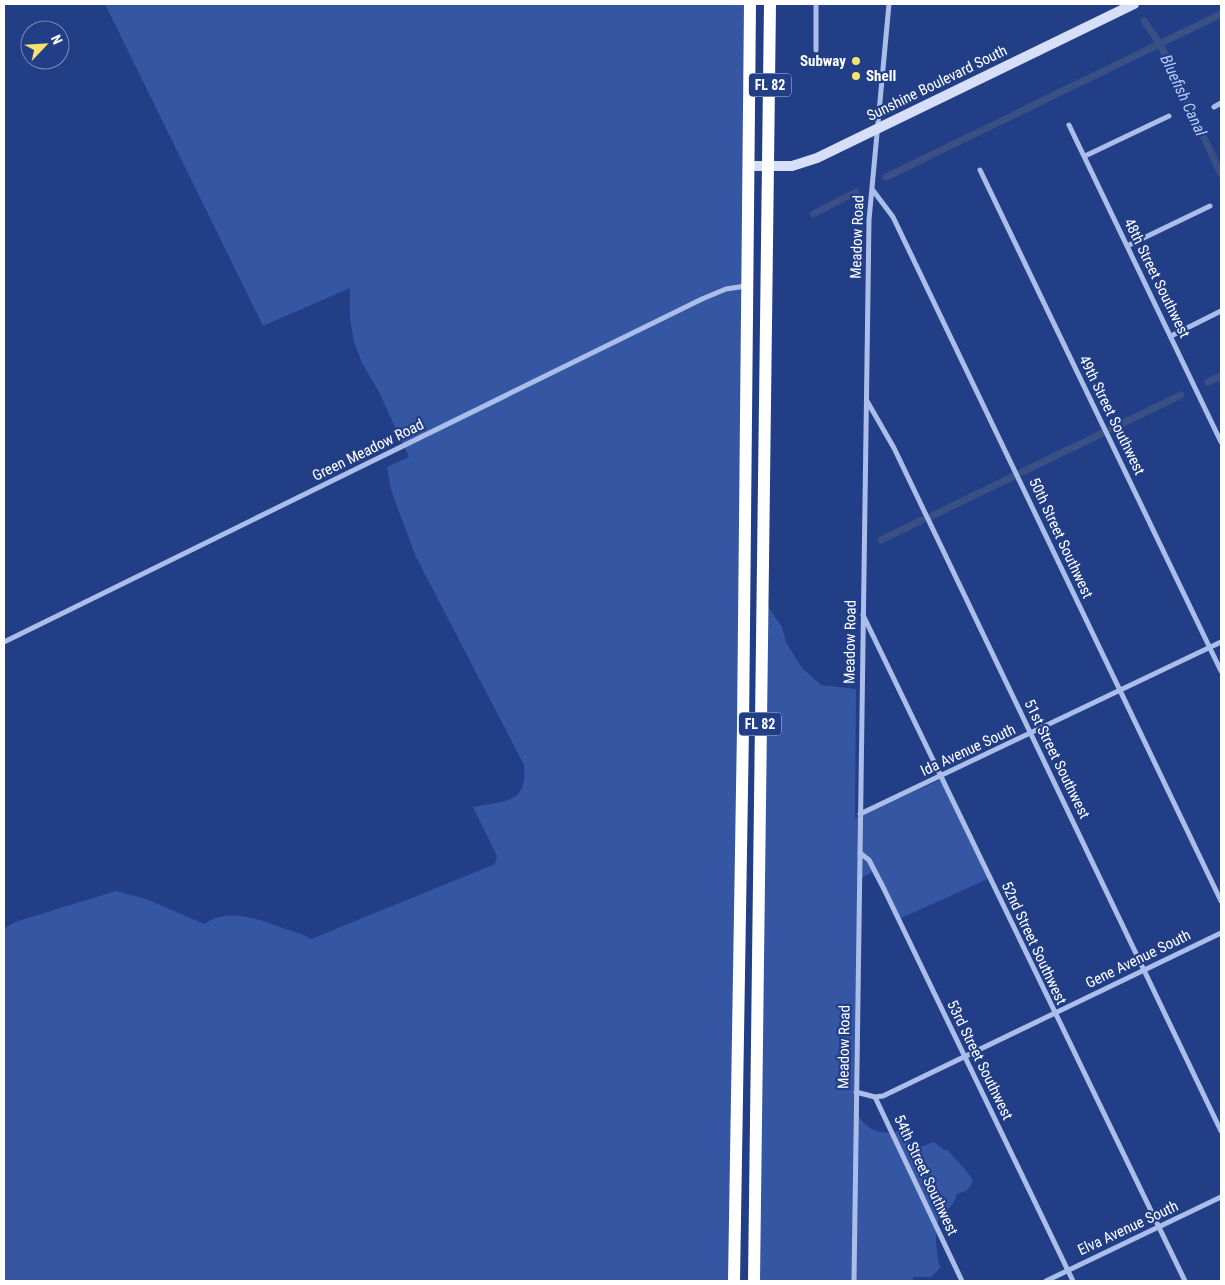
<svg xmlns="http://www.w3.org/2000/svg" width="1225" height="1285" font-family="'Roboto Condensed',sans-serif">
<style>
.green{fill:#3556a3}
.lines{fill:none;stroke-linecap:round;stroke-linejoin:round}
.canal{stroke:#3a4f85;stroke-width:7}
.street{stroke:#abbee9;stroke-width:5}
.secondary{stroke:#d6dff7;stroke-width:10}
.highway{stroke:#fff;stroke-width:12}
.poi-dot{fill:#f6e36d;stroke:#213e86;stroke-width:2}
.labels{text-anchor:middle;stroke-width:4.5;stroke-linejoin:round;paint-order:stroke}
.shield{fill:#213e86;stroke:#bcc5db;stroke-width:1}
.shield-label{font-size:14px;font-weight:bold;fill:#fff}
.poi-label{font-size:15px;font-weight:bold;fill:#fff;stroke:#213e86;text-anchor:end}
.street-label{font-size:15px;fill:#fff;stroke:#213e86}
.water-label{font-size:16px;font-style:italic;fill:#b7c9f1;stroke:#213e86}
</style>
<rect width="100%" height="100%" fill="#213e86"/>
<path class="green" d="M105 4H746L739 729 730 1281H4V928L18 921 116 891 146 899 204 924C229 907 258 919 283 928 294 932 302 933 311 939L495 864 497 856 473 807C505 801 528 804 524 765L416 557 391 490 387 467 409 457 378 390 362 363 354 342 350 318V288L263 326Z
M766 604 782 627 786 642 802 668 821 685 856 689 855 818 942 779 990 878 899 919 874 871 858 880 857 1114C868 1131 883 1137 903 1130L912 1143 920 1147 934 1142 944 1150H948C956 1161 967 1169 973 1181L968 1190 957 1194C952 1211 944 1209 939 1218 933 1231 937 1255 940 1268L931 1277H913V1281H757Z"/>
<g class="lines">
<path class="canal" d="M1144 21 1160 44 1221 174
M886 177 1221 14
M813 214 856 192
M1208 382 1221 376
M1111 429 1181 395
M1022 472 1101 434
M932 516 1012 477
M881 540 922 520"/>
<path class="street" d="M816 4V50
M1214 107 1221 103
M1069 125 1221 442
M1085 156 1169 116
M980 170 1221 671
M872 189 893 217 1221 901
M1127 246 1210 206
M1171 336 1221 311
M867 401 894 448 1221 1131
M863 615 1185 1281
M4 642 702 299 726 289 746 286
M860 814 1221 642
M860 853 869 860 884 889 1073 1281
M856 1092 875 1097 962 1281
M875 1097 883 1096 1221 933
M854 1281 869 220 889 4
M1046 1281 1221 1197"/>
<path class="secondary" d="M748 166H792L817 158 1134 4"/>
<path class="highway" d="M734 1281 743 728 750 4
M754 1281 770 4"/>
</g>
<g class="poi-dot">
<circle cx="856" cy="61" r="5"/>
<circle cx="856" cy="76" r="5"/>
</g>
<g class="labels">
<g class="shield">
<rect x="749" y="73.5" width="42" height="23" rx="4"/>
<rect x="739" y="712.5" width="42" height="23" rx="4"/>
</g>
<g class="shield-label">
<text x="770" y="90">FL 82</text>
<text x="760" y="729">FL 82</text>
</g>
<g class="poi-label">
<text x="846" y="66">Subway</text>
<text x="866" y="81" text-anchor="start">Shell</text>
</g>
<g class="street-label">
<text transform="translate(937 83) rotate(-26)" y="5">Sunshine Boulevard South</text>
<text transform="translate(857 237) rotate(-88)" y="5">Meadow Road</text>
<text transform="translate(1157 278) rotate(64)" y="5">48th Street Southwest</text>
<text transform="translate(1112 415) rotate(64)" y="5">49th Street Southwest</text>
<text transform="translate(368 450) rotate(-26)" y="5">Green Meadow Road</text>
<text transform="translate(1061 538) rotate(65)" y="5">50th Street Southwest</text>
<text transform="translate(850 642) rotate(-89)" y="5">Meadow Road</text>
<text transform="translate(968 750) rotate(-25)" y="5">Ida Avenue South</text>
<text transform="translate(1057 759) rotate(64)" y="5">51st Street Southwest</text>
<text transform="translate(1034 943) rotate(65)" y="5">52nd Street Southwest</text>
<text transform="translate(1138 959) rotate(-26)" y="5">Gene Avenue South</text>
<text transform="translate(844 1047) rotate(-89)" y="5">Meadow Road</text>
<text transform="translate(980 1060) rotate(64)" y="5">53rd Street Southwest</text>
<text transform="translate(926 1175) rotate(65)" y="5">54th Street Southwest</text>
<text transform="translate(1128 1228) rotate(-25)" y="5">Elva Avenue South</text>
</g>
<g class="water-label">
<text transform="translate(1184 95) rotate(65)" y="6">Bluefish Canal</text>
</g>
</g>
<rect width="1225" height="1285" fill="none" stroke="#ffffff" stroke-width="10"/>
<g transform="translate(45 45) rotate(65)"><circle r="24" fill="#213e86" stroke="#7a8bb6"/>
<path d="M0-4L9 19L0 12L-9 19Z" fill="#f6e36d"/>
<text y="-8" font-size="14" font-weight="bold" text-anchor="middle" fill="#ffffff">N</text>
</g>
</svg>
